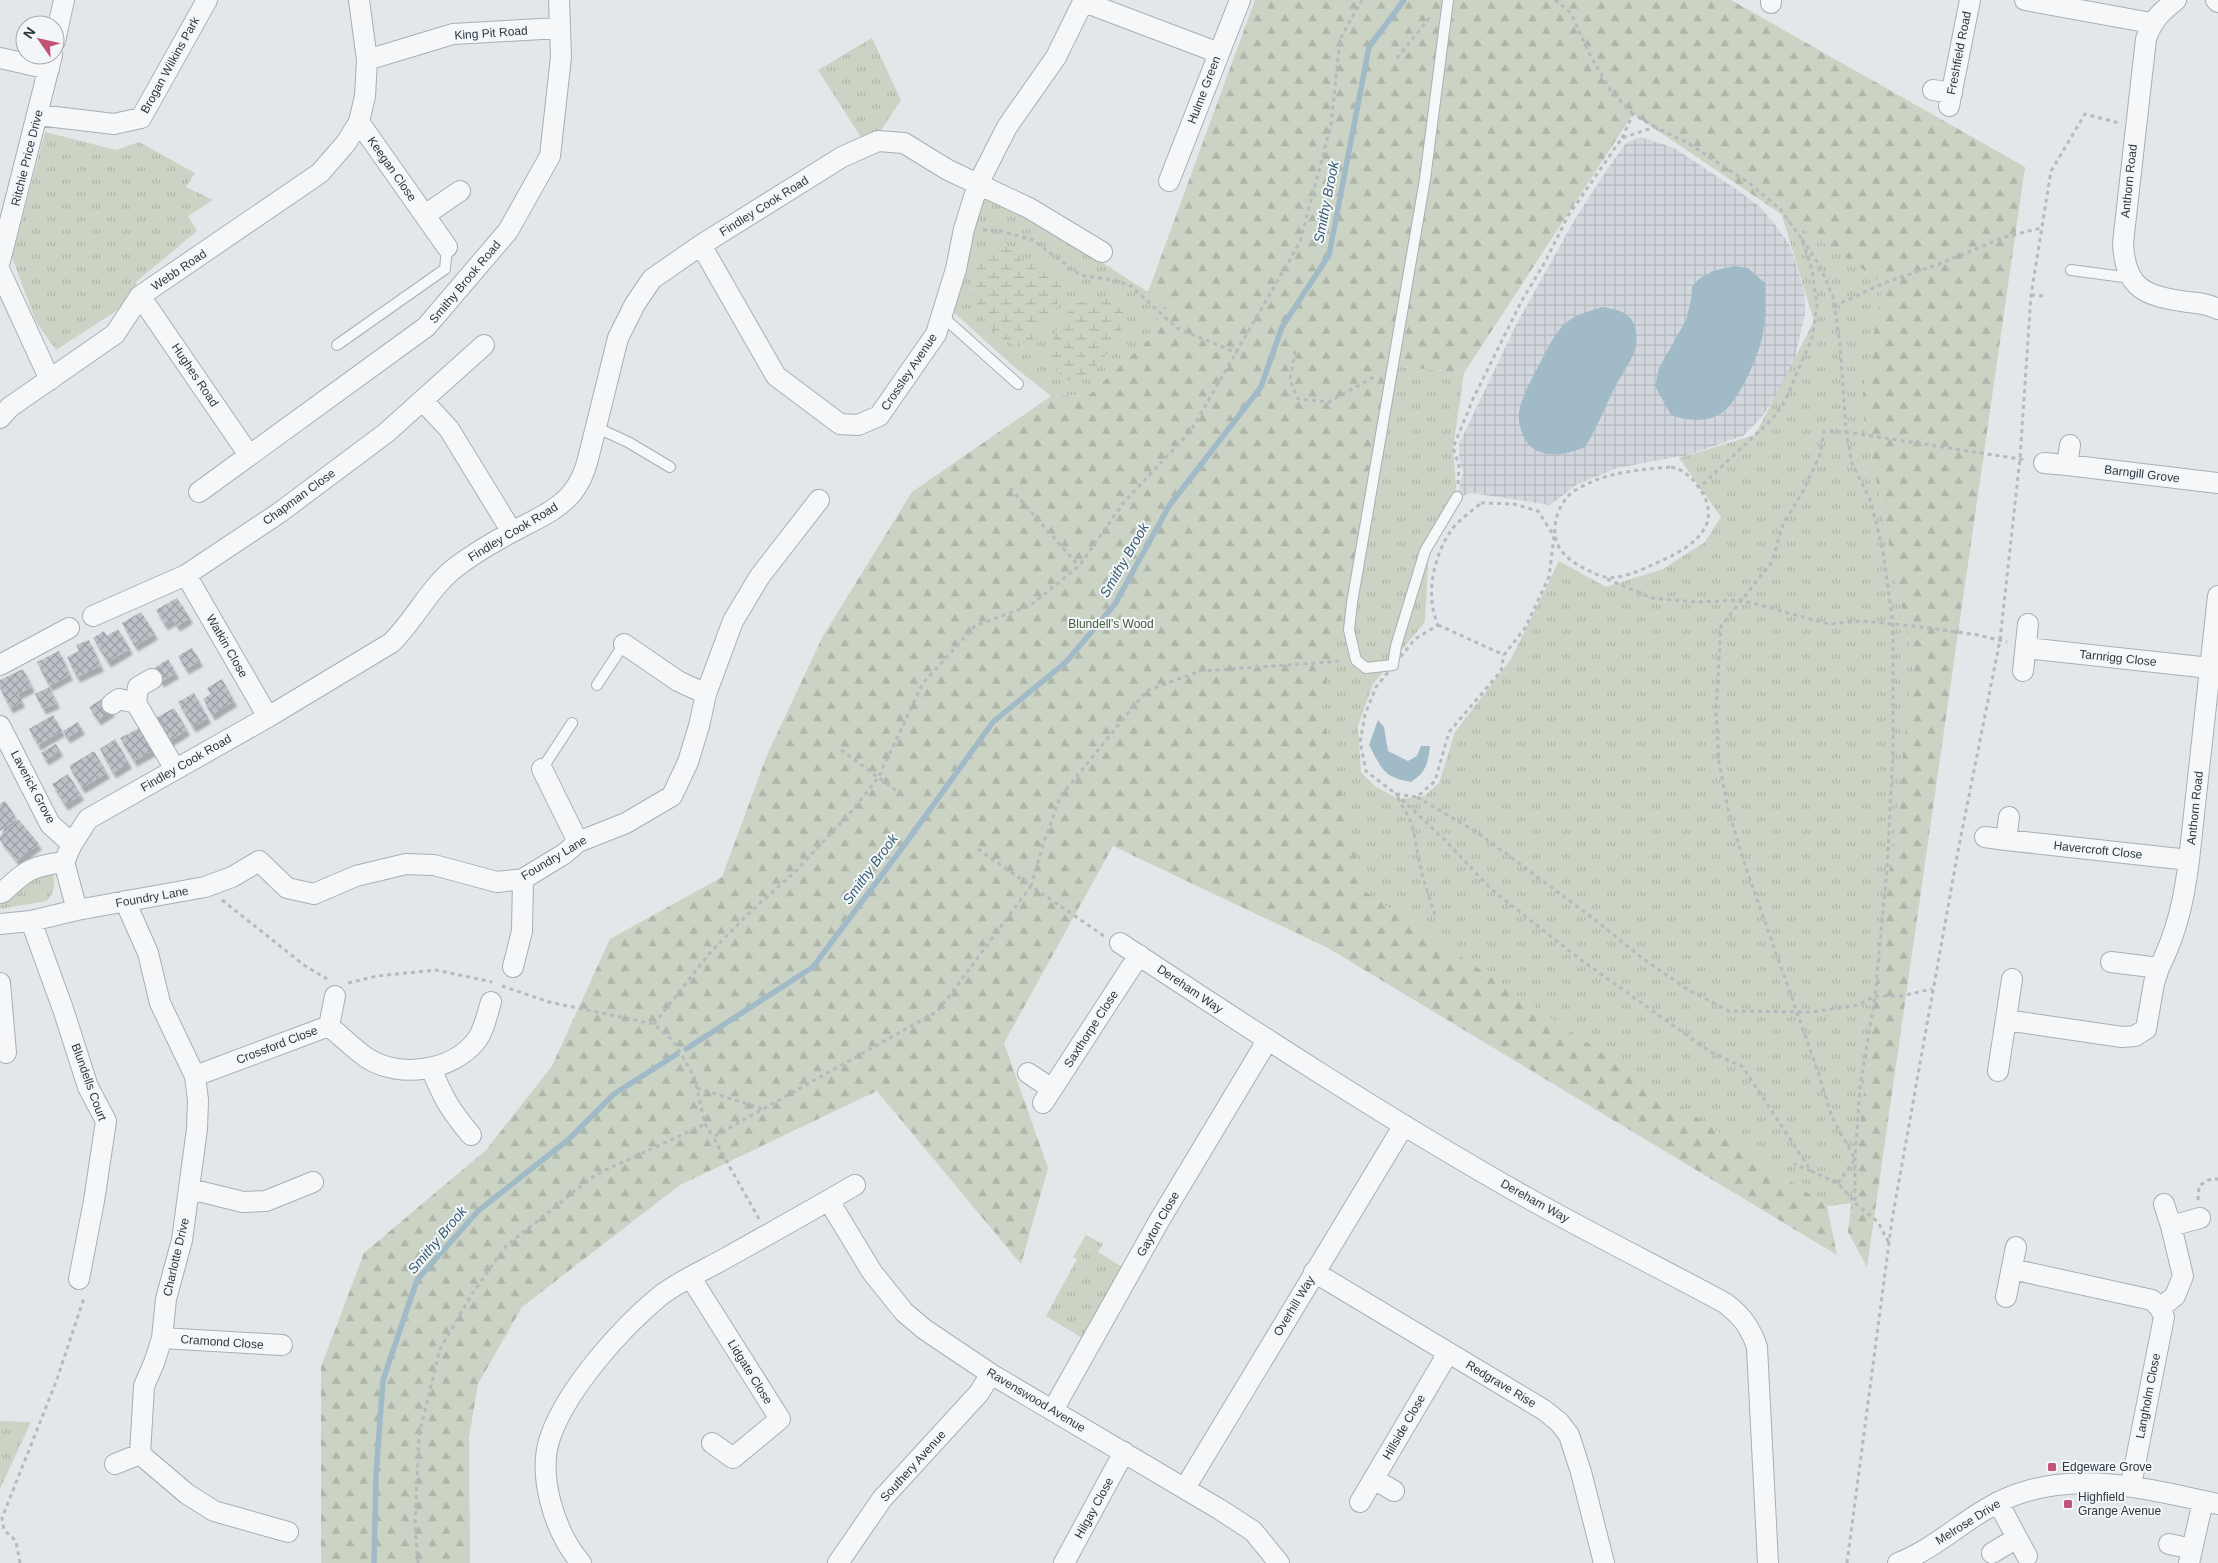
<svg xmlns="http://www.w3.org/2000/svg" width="2218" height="1563" font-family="Helvetica,sans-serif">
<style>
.industrial{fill:url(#industrial-grid)}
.grass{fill:url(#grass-tufts)}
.forest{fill:url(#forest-firs)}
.wetland{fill:url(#wetland-marsh)}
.water{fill:#a1bac7}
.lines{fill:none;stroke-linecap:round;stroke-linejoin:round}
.stream{stroke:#a1bac7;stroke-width:5.5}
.building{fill:url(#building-cross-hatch);filter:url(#shadow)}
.lane-casing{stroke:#a8afb4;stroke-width:12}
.street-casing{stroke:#a8afb4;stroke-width:22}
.path{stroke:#b5babe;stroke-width:3;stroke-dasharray:4 4;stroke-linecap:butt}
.lane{stroke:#f6f7f9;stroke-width:10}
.street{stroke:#f6f7f9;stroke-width:20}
.poi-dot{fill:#c45378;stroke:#f3f6f8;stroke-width:2}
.labels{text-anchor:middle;stroke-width:4;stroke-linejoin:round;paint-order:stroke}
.street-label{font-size:12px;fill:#2c3841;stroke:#f3f6f8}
.park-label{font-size:12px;fill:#475c3b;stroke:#f3f6f8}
.poi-label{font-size:12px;fill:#2c3841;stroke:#f3f6f8;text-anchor:start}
.water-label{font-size:14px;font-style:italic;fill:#395d72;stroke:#f3f6f8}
</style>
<defs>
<pattern id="industrial-grid" width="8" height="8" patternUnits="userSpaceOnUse" patternTransform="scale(1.25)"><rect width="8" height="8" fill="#d1d7dc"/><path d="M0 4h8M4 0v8" fill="none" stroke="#b4b9be"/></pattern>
<pattern id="grass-tufts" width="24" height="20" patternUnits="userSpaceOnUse" patternTransform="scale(1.25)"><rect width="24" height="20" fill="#cbd3c5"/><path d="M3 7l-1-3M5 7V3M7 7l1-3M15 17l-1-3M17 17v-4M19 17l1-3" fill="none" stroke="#aeb6aa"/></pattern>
<pattern id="forest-firs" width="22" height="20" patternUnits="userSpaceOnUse" patternTransform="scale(1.25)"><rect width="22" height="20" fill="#cbd3c5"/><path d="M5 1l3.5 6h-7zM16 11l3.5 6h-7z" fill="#aeb6aa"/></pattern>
<pattern id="wetland-marsh" width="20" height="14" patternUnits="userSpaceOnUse" patternTransform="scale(1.25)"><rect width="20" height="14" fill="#cbd3c5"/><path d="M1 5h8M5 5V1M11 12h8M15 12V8" fill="none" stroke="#aeb6aa"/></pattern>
<pattern id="building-cross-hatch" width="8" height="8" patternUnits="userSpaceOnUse" patternTransform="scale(1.25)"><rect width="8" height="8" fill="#bbc1c7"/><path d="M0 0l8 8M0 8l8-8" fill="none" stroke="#989ea3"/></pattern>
<filter id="shadow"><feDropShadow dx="3" dy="5.5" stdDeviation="1" flood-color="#0004"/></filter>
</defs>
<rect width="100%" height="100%" fill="#e3e7ea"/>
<path class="industrial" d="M1641 137 1674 148 1733 187 1759 206 1774 223 1790 246 1804 290 1805 314 1794 362 1782 387 1761 418 1743 436 1679 458 1681 456 1617 468 1576 485 1550 505 1472 493 1457 497 1463 473 1459 457V444L1517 323 1575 219 1611 164 1626 143Z"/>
<path class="grass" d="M872 38 901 100 880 132 862 139 818 70Z
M45 132 116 150 139 142 195 173 186 187 213 200 188 216 197 231 137 281 130 302 56 350 36 322 12 257Z
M985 195 1022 211 1148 292 1165 304 1151 337 1089 395 1051 396 1012 365 951 310 967 240Z
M1780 209 1884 283 1861 404 1913 665 1855 1203 1827 1206 1362 890 1321 706 1393 366 1464 373 1453 448 1457 497 1429 545 1425 622 1373 684 1358 726 1361 772 1376 787 1399 799 1424 796 1439 783 1455 732 1511 659 1559 561 1606 587 1663 569 1705 542 1721 517 1679 458 1755 435 1814 321Z
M46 873 53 875C56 886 54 892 47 901L0 909V902L28 881Z
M1086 1235 1103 1244 1098 1252 1124 1268 1082 1338 1046 1316 1077 1259 1073 1257Z
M0 1421 31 1422 0 1489Z"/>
<path class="forest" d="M1255 0H1731L2025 167 1867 1267 1848 1232 1913 665 1861 404 1883 283 1633 114 1464 373 1393 366 1381 436 1321 706 1363 890 1827 1206 1837 1255 1328 948 1113 846 1004 1043 1048 1168 1021 1264 877 1091 680 1185 522 1307 478 1384 469 1437 470 1563H321V1367L364 1253 486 1150 552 1066 610 939 722 877 767 755 823 636 912 492 1051 396 1089 395 1151 337 1165 304 1148 292Z"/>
<path class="wetland" d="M1005 246 1029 263 1044 266 1062 281 1057 307 1045 320 1032 341 1016 347 998 336 972 303 973 289 979 278 978 264 987 252Z
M1109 299 1120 304 1126 320C1115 347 1099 368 1073 382 1040 370 1049 338 1065 316 1068 312 1071 307 1075 304 1085 299 1098 302 1109 299Z"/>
<path class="water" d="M1735 266 1748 268 1765 283C1766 300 1766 317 1763 333 1760 353 1739 401 1723 412 1708 423 1687 421 1671 415L1655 386 1659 368 1686 320 1691 300 1692 287 1699 279 1713 271Z
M1602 307C1615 309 1628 311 1634 324 1644 351 1623 369 1613 391 1604 410 1596 429 1585 447 1564 456 1533 461 1523 435 1520 428 1518 420 1519 412 1522 395 1532 379 1540 363 1547 350 1555 331 1567 322 1577 314 1590 311 1602 307Z
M1378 720 1384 727 1388 751 1408 761 1417 756 1421 746H1430C1428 764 1426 772 1411 782 1383 777 1382 769 1369 745Z"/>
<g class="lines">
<path class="stream" d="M686 1049 813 967 908 840 993 722 1066 662 1115 604 1169 506 1261 387 1282 327 1329 255 1369 47 1404 0
M374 1563 376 1475 383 1380 417 1280 478 1211 569 1139 614 1094 677 1054"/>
</g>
<path class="building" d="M177 598 190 618 177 626 173 620 165 625 156 610Z
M141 612 155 634 135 646 122 623Z
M118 629 130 649 108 662 93 638 104 631 107 636Z
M89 640 101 666 77 677 67 657 79 651 76 645Z
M192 648 200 661 186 669 178 656Z
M59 651 70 675 49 686 37 662Z
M168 659 176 673 161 682 153 669Z
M23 669 32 687 18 694 22 702 10 708 0 688V680Z
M222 679 234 701 212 715 203 699 211 694 207 688Z
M49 687 57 703 43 709 35 694Z
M194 693 208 718 193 727 178 702Z
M104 698 112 711 98 720 89 707Z
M174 708 187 730 168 742 154 719Z
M53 715 62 731 38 745 29 729Z
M78 722 82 729 67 738 63 731Z
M141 727 154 750 134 761 120 738Z
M115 739 129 763 113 773 100 749Z
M56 744 60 751 46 760 41 753Z
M94 751 107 773 82 788 69 766Z
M68 774 81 795 65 805 52 784Z
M5 801 17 819 0 831V804Z
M19 820 39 844 17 861 0 840V836Z"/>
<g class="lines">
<g class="lane-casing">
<path id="lane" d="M1448 0 1425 179 1352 603 1349 630 1356 660 1366 668 1393 665 1396 646 1425 551 1457 497
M2071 270 2131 278
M942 316 1018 384
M337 345 445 269 447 247
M595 427 628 442 670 467
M597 685 624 644
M542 769 572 723"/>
</g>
<g class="street-casing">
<path id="street" d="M2025 0 2151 23
M2176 0C2160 13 2153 19 2146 39L2123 243C2125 290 2146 296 2188 302 2199 303 2208 304 2218 309
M2216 0 2218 2
M1084 2 1219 53
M1771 3V0
M55 41 64 0
M0 58 49 69
M367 60 453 34 559 28
M1933 90 1952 93
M1949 106 1970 0
M38 115 114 124 141 118 207 0
M359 122 447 247
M1169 181 1240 0
M425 215 460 191
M701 245 776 376 840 424 858 425 879 416 936 334 956 269 964 229 978 184 1007 127 1056 57 1084 0
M0 261 52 55
M0 271 50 380
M140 296 249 455
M423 401 449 429 512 532
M0 418 10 407 115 334 140 296 320 173 346 143 359 122 365 96 367 60 359 0
M2044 463 2067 465 2070 445
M2067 465 2218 483
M199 492 426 327 508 231 550 156 561 57 559 0
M186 575 268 717
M93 616 186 575 279 513 386 433 484 345
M624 644 678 681 706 694
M2026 648 2210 668
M0 665 69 628
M2023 671 2028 624
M136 703 138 687 152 679
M112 704 119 699 136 703 175 769
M0 726 50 824 72 844
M542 769 578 842
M1985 837 2006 840 2009 817
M2006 840 2189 860
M0 893 3 892C26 870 32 866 64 862
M125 901 148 953 160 1003 195 1076 198 1100 197 1129 182 1240 166 1299 162 1338 154 1363 144 1386 140 1454 187 1494 214 1511 288 1532
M77 910 64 862 72 844 88 819 268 717 391 643C415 620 429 588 456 567 473 554 495 541 514 531 534 520 557 511 572 493 580 483 585 471 588 459L618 338 635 304 652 279 701 245 842 157 878 141 904 143 948 170 1029 208 1102 252
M31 921 63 1009 88 1087 106 1121 94 1201 79 1279
M0 924 31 921 77 910 205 887 232 877 259 861 287 888 314 894 356 876 406 864 434 865 497 882 523 879 564 854 578 842 626 823 672 796 688 762 699 726 706 694 733 621 760 576 819 500
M1120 943C1253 1031 1386 1118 1524 1196 1590 1233 1658 1267 1725 1303 1742 1316 1750 1327 1757 1347L1768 1563
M2111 962 2159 968C2177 932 2184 900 2189 860L2218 596
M513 967 522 931 523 879
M0 983 6 1053
M2006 1020 2122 1037 2135 1036 2146 1029 2154 983 2159 968
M329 1026 335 996
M431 1068C443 1098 450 1110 471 1135
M1998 1071 2012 979
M1028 1073 1052 1089
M195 1076 329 1026C341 1036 354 1049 367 1058 400 1079 452 1071 476 1041 484 1031 487 1015 491 1002
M1043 1103 1139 955
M190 1189 243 1202 266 1201 313 1182
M829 1201 872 1272 904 1312 924 1329 991 1374 1219 1509 1253 1531 1279 1563
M2164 1204 2171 1226
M2012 1269 2152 1300 2160 1308
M1314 1272 1544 1410 1559 1422 1569 1435 1581 1472 1604 1563
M691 1278 780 1419 733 1458 712 1443
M2006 1297 2016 1247
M162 1338 282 1345
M1053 1410 1159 1221 1267 1041
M115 1464 140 1454
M1374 1479 1394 1491
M2131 1485 2164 1317 2160 1308 2175 1296 2183 1276 2171 1226 2200 1218
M1185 1488 1404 1125
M1360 1502 1448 1353
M1998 1502 2017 1538
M2169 1544 2192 1549
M1992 1553 2017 1538 2027 1556
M581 1563C555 1533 536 1474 551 1435 568 1388 621 1328 660 1296 679 1281 705 1270 726 1258 769 1234 812 1210 855 1185
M838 1563 882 1499 979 1393 991 1374
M1064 1563 1124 1452
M1898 1563C1935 1549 1964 1519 1999 1502 2069 1467 2146 1489 2218 1504
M2189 1563 2203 1501"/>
</g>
<path class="path" d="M1555 0 1571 13 1591 57 1611 91 1633 114
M1397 58 1431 16
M1622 138 1633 114 1655 127
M983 230 1001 231 1033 240 1080 275 1118 281 1131 286 1177 328 1237 353
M1802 239 1820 266 1833 297 1840 344 1846 432 1852 463 1871 502 1883 551 1893 624V750L1887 869 1875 996 1860 1087 1855 1159V1203
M2031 295 2043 296
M1834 306 1884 283 1939 264 2005 237 2041 228
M1295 351 1290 380 1298 399 1329 402 1377 375
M1671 467C1685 470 1692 478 1700 489 1727 530 1684 551 1652 565 1636 572 1616 582 1598 575 1585 569 1569 562 1561 550 1549 534 1556 509 1569 495 1574 490 1583 486 1589 483 1611 472 1646 469 1671 467Z
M1458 484 1459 465 1453 448 1473 399 1521 302 1545 262 1568 216 1622 138 1655 127 1688 143 1749 183 1780 209 1802 239 1812 270 1817 305 1812 338 1785 401 1773 418 1699 488
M1010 488 1079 566
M1481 503 1514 504 1538 511 1554 536 1549 577 1525 628 1504 655 1501 671 1449 732 1435 781 1417 797 1396 794 1366 771 1360 742 1365 715 1376 687 1415 639 1438 625C1425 595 1433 559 1450 532 1457 521 1471 512 1481 503Z
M1607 579 1652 598 1696 602 1741 600 1829 624 1863 621 1922 627 1978 635 2007 642
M1438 625 1504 655
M841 750 905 797
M1417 797 1478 833 1594 919 1642 958 1687 989 1729 1011 1812 1012 1858 1005 1875 996H1901L1932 989
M978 849 1031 886 1043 845 1060 797 1146 691 1200 671 1343 661
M222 900 304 965 327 979
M1435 915 1422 875 1412 824 1396 794 1444 839 1490 888 1526 917 1580 959 1709 1051 1743 1067 1811 1171 1794 1164
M348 983 377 976 436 970 492 982
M502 986 549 1002 654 1024 673 1041 694 1076 705 1124 713 1137
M654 1024 709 954 752 910 795 872 850 813 878 778 923 683 975 626 1031 605 1079 566 1124 502 1190 432 1300 242 1331 125 1340 39 1362 0
M697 1088 763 1109
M1811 1171 1838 1183 1855 1203 1878 1222 1889 1243
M1838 1183 1855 1159 1832 1117 1818 1072 1745 865 1728 809 1719 762 1716 710 1721 626 1772 562 1783 524 1802 493 1820 455 1824 431 1846 432 2026 460
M2198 1200 2199 1186 2208 1180 2218 1179
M759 1219 713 1137 938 1011 1031 886 1104 936
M20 1563 16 1541 4 1530 2 1518 56 1382 84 1298
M418 1563 415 1526 419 1435 440 1349 472 1294 506 1246 595 1175 705 1124
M1847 1563 1892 1220 1958 851 2000 640 2020 458 2031 295 2051 171 2085 114 2119 123"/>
<use href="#lane" class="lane"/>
<use href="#street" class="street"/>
</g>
<g class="poi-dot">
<rect x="2047" y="1462" width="10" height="10" rx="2.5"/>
<rect x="2063" y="1499" width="10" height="10" rx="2.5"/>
</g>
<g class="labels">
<g class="street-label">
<text transform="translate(491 33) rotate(-4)" y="4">King Pit Road</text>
<text transform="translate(1959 53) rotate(-79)" y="4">Freshfield Road</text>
<text transform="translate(170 65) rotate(-61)" y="4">Brogan Wilkins Park</text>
<text transform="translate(1204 90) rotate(-69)" y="4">Hulme Green</text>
<text transform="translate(27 158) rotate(-76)" y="4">Ritchie Price Drive</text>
<text transform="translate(392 169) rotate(55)" y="4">Keegan Close</text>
<text transform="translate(2129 181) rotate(-84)" y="4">Anthorn Road</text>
<text transform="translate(764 206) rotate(-32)" y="4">Findley Cook Road</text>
<text transform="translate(179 270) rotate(-34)" y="4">Webb Road</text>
<text transform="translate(465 282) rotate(-50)" y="4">Smithy Brook Road</text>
<text transform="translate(909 372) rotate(-56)" y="4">Crossley Avenue</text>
<text transform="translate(195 375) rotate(56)" y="4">Hughes Road</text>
<text transform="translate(2142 474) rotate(7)" y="4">Barngill Grove</text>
<text transform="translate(299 497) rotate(-36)" y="4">Chapman Close</text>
<text transform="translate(513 532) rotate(-31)" y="4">Findley Cook Road</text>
<text transform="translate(227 646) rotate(60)" y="4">Watkin Close</text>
<text transform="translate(2118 658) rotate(6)" y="4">Tarnrigg Close</text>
<text transform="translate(186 763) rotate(-30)" y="4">Findley Cook Road</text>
<text transform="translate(33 787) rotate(62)" y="4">Laverick Grove</text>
<text transform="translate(2195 808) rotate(-84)" y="4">Anthorn Road</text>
<text transform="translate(2098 850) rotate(6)" y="4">Havercroft Close</text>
<text transform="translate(554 858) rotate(-31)" y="4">Foundry Lane</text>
<text transform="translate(152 897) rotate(-10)" y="4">Foundry Lane</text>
<text transform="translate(1190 989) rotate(34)" y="4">Dereham Way</text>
<text transform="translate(1091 1029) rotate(-57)" y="4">Saxthorpe Close</text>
<text transform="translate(277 1045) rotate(-21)" y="4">Crossford Close</text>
<text transform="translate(89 1082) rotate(70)" y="4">Blundells Court</text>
<text transform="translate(1535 1201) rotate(29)" y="4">Dereham Way</text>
<text transform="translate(1158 1224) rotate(-60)" y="4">Gayton Close</text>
<text transform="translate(176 1257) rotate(-77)" y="4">Charlotte Drive</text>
<text transform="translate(1294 1306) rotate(-59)" y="4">Overhill Way</text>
<text transform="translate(222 1342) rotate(4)" y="4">Cramond Close</text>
<text transform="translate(750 1372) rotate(58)" y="4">Lidgate Close</text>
<text transform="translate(1501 1384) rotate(31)" y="4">Redgrave Rise</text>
<text transform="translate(2148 1396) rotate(-79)" y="4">Langholm Close</text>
<text transform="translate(1036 1400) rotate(31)" y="4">Ravenswood Avenue</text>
<text transform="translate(1404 1427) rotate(-60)" y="4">Hillside Close</text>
<text transform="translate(913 1466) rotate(-48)" y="4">Southery Avenue</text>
<text transform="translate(1094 1508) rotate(-61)" y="4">Hilgay Close</text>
<text transform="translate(1968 1522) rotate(-32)" y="4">Melrose Drive</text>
</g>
<g class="park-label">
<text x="1111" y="628">Blundell's Wood</text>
</g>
<g class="poi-label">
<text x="2062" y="1471">Edgeware Grove</text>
<text x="2078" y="1501">Highfield<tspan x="2078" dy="14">Grange Avenue</tspan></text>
</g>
<g class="water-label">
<text transform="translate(1326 202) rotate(-79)" y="5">Smithy Brook</text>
<text transform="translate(1124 560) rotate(-60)" y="5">Smithy Brook</text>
<text transform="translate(870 869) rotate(-54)" y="5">Smithy Brook</text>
<text transform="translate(437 1240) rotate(-50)" y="5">Smithy Brook</text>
</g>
</g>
<g transform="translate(40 40) rotate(304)"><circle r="24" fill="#f3f6f8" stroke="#a3aaaf"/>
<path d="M0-4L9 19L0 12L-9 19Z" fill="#c45378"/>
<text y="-8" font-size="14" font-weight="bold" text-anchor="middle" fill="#2c3841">N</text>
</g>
</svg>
